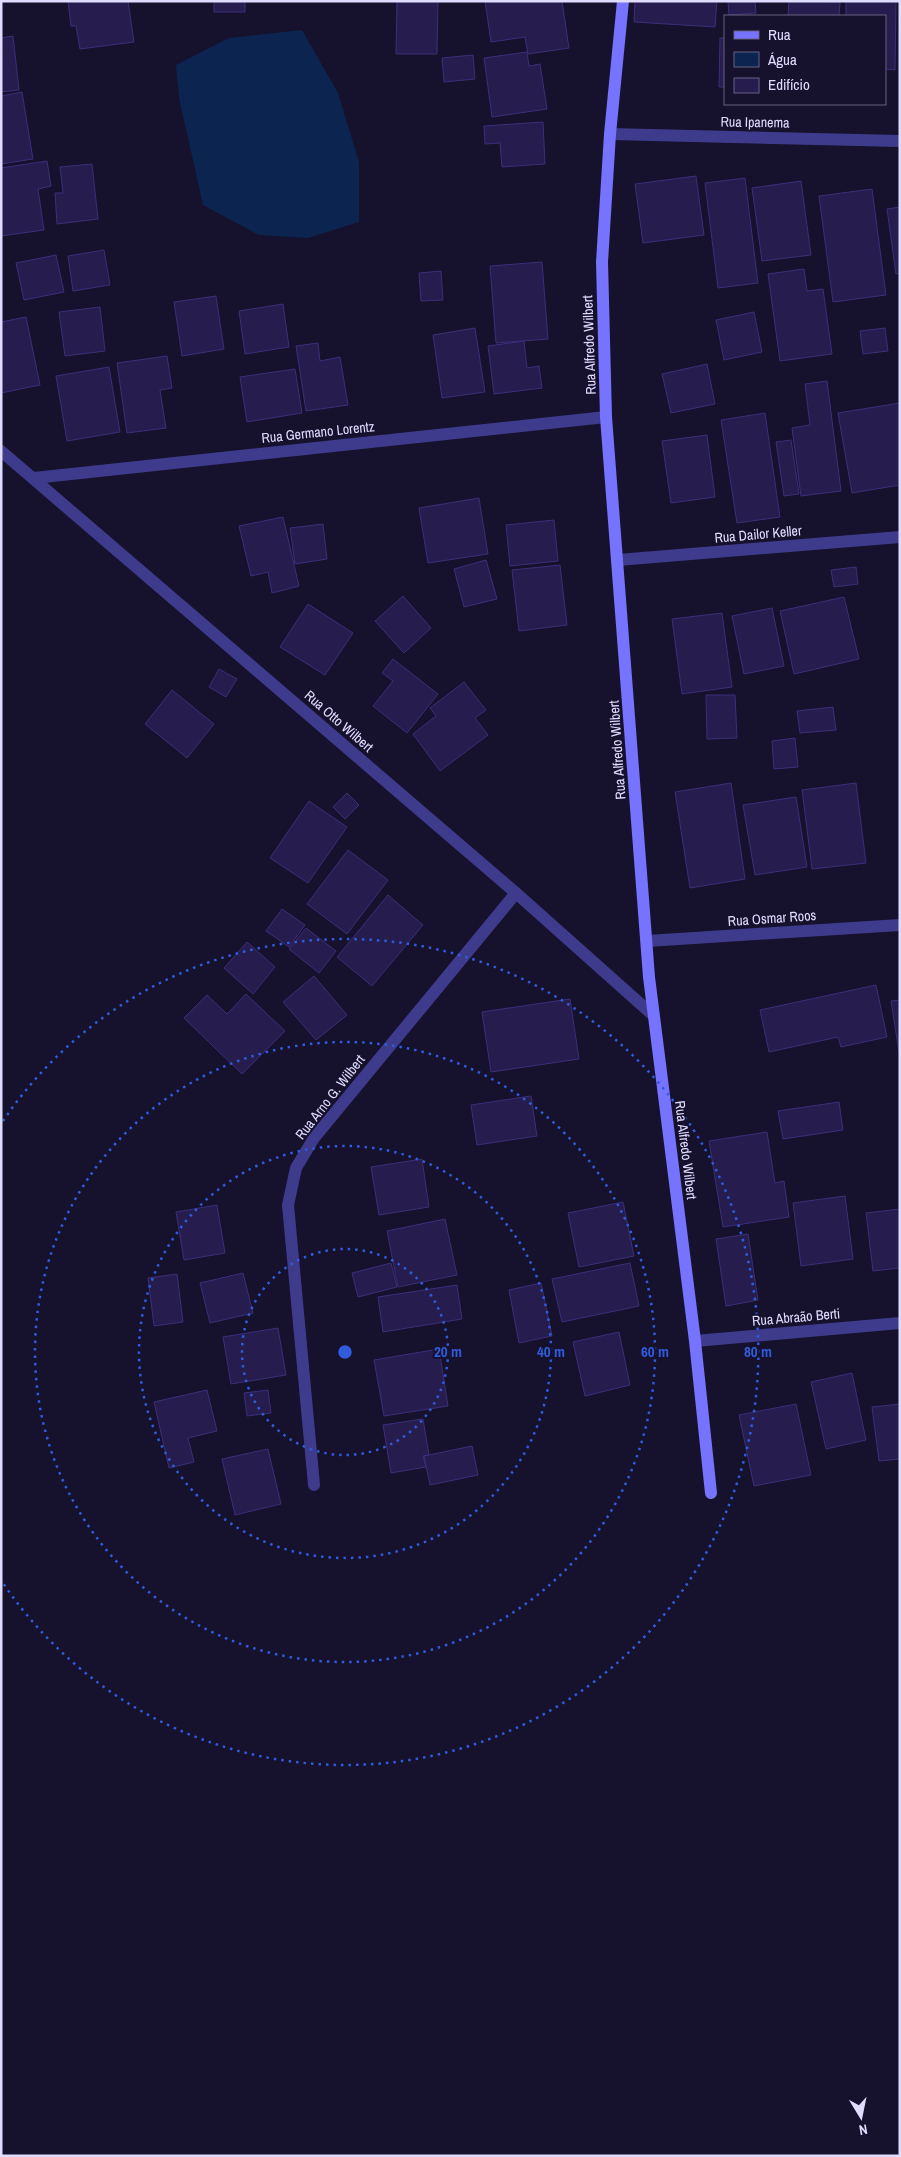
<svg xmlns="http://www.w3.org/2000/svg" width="901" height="2157" font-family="'Archivo Narrow',sans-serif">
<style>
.water{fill:#0c2550}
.building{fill:#261d4e;stroke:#3d2e7a}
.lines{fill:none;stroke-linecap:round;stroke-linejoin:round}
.street{stroke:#3e3b8c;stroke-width:12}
.secondary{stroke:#7673ff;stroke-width:12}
.ring{fill:none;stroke:#305cdc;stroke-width:2.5;stroke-dasharray:2.5 5}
.labels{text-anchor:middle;stroke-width:4;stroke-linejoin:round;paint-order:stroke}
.street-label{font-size:14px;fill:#e0dcff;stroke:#16112c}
.centre{fill:#305cdc;stroke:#16112c;stroke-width:2.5}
.ring-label{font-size:15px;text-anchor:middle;font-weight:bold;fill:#305cdc;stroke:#16112c;stroke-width:4;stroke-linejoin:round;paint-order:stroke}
</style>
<rect width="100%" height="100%" fill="#16112c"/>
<path class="water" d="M302 30 338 93 359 162V222L308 238 259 235 203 205 179 98 176 65 229 38Z"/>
<path class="building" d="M68 1H128L134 42 80 49 76 26H71Z
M214 1H245V12H214Z
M397 1H438L437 54H396Z
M485 1H562L569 48 528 54 525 37 491 42Z
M635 1H717L715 27 634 22Z
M728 1H755L756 13 729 15Z
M789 1 840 2 839 16H788Z
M846 1H896L895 70 885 69V16H846Z
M13 36 19 90 1 92V38Z
M720 38H725V87H719Z
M527 52 529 66 540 64 547 109 492 117 484 58Z
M473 55 475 79 444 82 442 58Z
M22 92 33 159 1 164V96Z
M543 122 545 164 502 167 500 143 485 144 484 126Z
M47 161 51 186 38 189 44 230 1 236V168Z
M92 164 98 219 57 224 55 193H63L60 167Z
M696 176 704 235 643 243 635 184Z
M745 178 758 283 718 288 705 183Z
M801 181 811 255 762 261 752 188Z
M872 189 886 295 833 302 819 196Z
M900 207V273L896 274 887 209Z
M104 250 110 285 73 291 68 256Z
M56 255 64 292 24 300 16 263Z
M542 262 548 339 496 343 490 266Z
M804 269 807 291 823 289 832 354 780 361 768 274Z
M441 271 443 300 421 301 419 273Z
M216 296 224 349 182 356 174 302Z
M283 304 289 347 245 354 239 311Z
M100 307 105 351 65 356 59 312Z
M754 312 762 352 724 360 716 320Z
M26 317 40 385 1 393V322Z
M475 328 485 392 442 398 433 335Z
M885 328 888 351 863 354 860 331Z
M524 341 527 368 539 366 542 388 494 394 488 346Z
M318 343 320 361 340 357 348 405 306 411 296 346Z
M167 356 172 388 160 390 166 428 127 433 117 363Z
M707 364 715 404 671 413 662 374Z
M109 367 120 432 67 441 56 376Z
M295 369 302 413 247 422 240 377Z
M827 381 841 491 801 496 792 428 810 425 805 384Z
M900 403V485L852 493 838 413Z
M765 413 780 517 737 523 721 420Z
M707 435 715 497 671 503 662 441Z
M791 440 799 494 784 496 776 442Z
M479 498 488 554 428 563 419 508Z
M283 517 299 586 272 593 268 572 251 576 239 526Z
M554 520 558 561 510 566 506 525Z
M323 524 327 559 295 564 290 528Z
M486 560 497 599 464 607 454 569Z
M560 565 567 625 519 631 512 570Z
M856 567 858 584 834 587 831 570Z
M403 596 431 628 404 653 375 621Z
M844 597 859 659 794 674 780 611Z
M308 604 353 633 325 675 280 647Z
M772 608 784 666 744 674 732 616Z
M722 613 732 687 682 694 672 619Z
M393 659 438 694 407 733 373 706 393 681 382 673Z
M219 669 237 679 226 697 209 687Z
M464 682 486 710 475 718 488 735 440 771 413 734 436 716 430 708Z
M172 690 214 724 187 758 145 724Z
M706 695H735L737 738 707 739Z
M833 707 836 730 800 733 797 711Z
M795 738 798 767 774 769 772 741Z
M731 783 745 879 690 888 675 792Z
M856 783 866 863 812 869 802 790Z
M347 793 359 805 345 819 333 807Z
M796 797 807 867 755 875 743 805Z
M309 801 347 827 308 883 270 858Z
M348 850 388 880 347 934 307 904Z
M388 895 423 925 372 986 337 957Z
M282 909 305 925 289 947 266 931Z
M306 928 336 951 319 973 289 949Z
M247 942 275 967 253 994 224 968Z
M314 976 347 1015 316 1040 283 1002Z
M876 985 887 1037 841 1047 838 1037 769 1052 760 1010Z
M246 994 285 1031 242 1074 184 1018 207 995 227 1014Z
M570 999 579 1059 491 1072 482 1012Z
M900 1000V1058L891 1001Z
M531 1096 537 1136 477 1145 471 1105Z
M839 1102 843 1130 783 1139 778 1111Z
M767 1132 775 1183 784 1181 789 1217 723 1227 709 1141Z
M422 1159 429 1207 379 1215 371 1167Z
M845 1196 853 1259 801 1266 793 1203Z
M623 1202 634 1256 579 1267 568 1213Z
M217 1205 225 1253 184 1260 176 1212Z
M900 1209V1268L873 1271 866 1213Z
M445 1219 457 1275 398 1287 387 1231Z
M748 1234 758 1300 726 1306 716 1239Z
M391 1263 397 1287 358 1297 352 1273Z
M630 1263 639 1306 562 1322 552 1279Z
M243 1273 253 1313 210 1323 200 1283Z
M177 1274 183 1322 154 1326 148 1278Z
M541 1283 552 1336 519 1343 509 1290Z
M457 1285 462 1319 383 1332 378 1297Z
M278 1328 286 1375 231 1384 223 1337Z
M619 1332 630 1385 585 1396 573 1342Z
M439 1349 448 1406 384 1416 374 1360Z
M852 1373 866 1440 826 1449 811 1382Z
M207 1390 217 1431 188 1438 194 1462 169 1468 154 1402Z
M268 1390 271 1413 247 1416 244 1393Z
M796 1404 811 1475 754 1486 739 1415Z
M900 1404V1459L879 1461 872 1407Z
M423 1419 429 1455 423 1456 426 1467 391 1473 383 1425Z
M472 1446 478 1475 430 1485 424 1456Z
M268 1449 281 1504 235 1515 222 1459Z"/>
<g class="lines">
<path class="street" d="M610 134 900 141
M1 451 516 893 654 1016
M34 478 606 417
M618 560 900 537
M647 941 900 925
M695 1341 900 1323
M314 1485 288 1205 296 1168 314 1138 516 893"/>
<path class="secondary" d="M623 1 610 134 602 262 606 417 649 977 695 1341 711 1493"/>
</g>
<g class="ring">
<circle cx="345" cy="1352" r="103"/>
<circle cx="345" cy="1352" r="206"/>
<circle cx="345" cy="1352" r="310"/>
<path d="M3 1121A413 413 0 1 1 3 1583"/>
</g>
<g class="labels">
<g class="street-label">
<text transform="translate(755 122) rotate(1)" y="5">Rua Ipanema</text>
<text transform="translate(589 345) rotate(-92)" y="5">Rua Alfredo Wilbert</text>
<text transform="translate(318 432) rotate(-6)" y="5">Rua Germano Lorentz</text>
<text transform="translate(758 534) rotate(-5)" y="5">Rua Dailor Keller</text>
<text transform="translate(339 721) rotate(41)" y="5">Rua Otto Wilbert</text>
<text transform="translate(617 750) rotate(-94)" y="5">Rua Alfredo Wilbert</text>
<text transform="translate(772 918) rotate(-4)" y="5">Rua Osmar Roos</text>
<text transform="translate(330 1097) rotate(-52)" y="5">Rua Arno G. Wilbert</text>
<text transform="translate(686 1150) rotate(83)" y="5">Rua Alfredo Wilbert</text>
<text transform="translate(796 1317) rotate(-5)" y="5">Rua Abraão Berti</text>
</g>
</g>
<circle cx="345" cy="1352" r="8" class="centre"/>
<g class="ring-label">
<text x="448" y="1357">20 m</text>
<text x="551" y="1357">40 m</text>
<text x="655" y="1357">60 m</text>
<text x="758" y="1357">80 m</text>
</g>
<rect width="901" height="2157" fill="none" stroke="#e0dcff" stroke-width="5"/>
<rect x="724" y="15" width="162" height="90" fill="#16112c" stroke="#676280"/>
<rect x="734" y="31" width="25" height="8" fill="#7673ff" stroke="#676280"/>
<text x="768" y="40" font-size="15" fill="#e0dcff">Rua</text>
<rect x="734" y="52" width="25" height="15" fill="#0c2550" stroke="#676280"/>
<text x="768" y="65" font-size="15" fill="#e0dcff">Água</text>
<rect x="734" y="78" width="25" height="15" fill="#261d4e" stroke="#676280"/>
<text x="768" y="90" font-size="15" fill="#e0dcff">Edifício</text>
<g transform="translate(861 2117) rotate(170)" stroke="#16112c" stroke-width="4" paint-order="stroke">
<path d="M0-4L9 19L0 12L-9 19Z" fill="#e0dcff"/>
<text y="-8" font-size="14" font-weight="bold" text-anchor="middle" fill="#e0dcff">N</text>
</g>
</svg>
